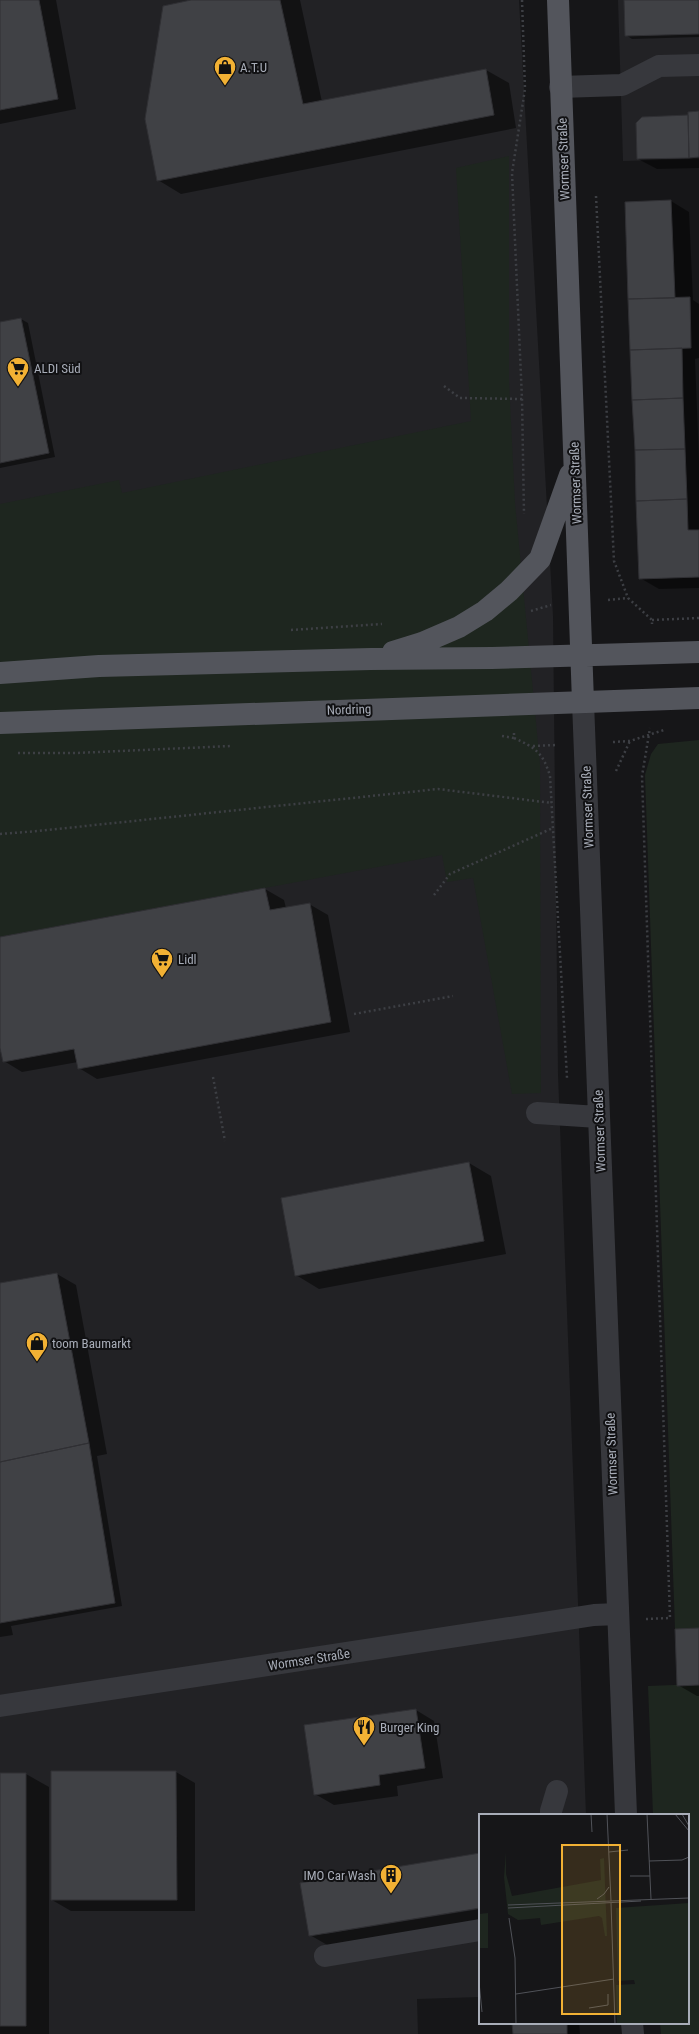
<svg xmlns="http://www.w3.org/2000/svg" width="699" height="2034" font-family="'Roboto Condensed',sans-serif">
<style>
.built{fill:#222225}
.green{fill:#1e261f}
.shadow{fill:#0007}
.building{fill:#404145;stroke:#303034}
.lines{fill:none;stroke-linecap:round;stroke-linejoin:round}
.path{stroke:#3d3f44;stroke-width:2.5;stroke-dasharray:2 3;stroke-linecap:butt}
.minor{stroke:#37383d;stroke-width:22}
.major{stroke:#53555c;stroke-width:22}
.labels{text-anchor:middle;stroke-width:4;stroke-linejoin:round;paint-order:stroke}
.poi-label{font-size:13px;fill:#a8adb8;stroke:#111113;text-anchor:start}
.street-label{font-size:13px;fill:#a8adb8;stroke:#111113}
.inset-road{fill:none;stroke:#505258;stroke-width:1}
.view{fill:#f2b134;fill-opacity:0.15;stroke:#f2b134;stroke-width:2}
.inset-edge{fill:none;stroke:#a8adb8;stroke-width:2}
</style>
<rect width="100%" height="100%" fill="#161618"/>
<path class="built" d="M0 0H519L553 616 558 1074 586 1815H480V1997L417 1999 418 2034H0Z
M618 0H699V159L623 161Z"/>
<path class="green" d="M509 156V382L515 503 540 764 541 1093 512 1094 473 878 447 882 442 855 0 937V504L119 480 122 493 471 421 456 168Z
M699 740V1629H675L645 775 651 754 658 744Z
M699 1684V2034H661L660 2023H688V1815H653L648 1686Z"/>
<path class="shadow" d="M0 0H56L76 109 0 124Z
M196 0H300L322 102 486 70 509 83 516 128 181 194 158 180Z
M625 0H699V37L632 39 626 35Z
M699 112V168L657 169 638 159 688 116Z
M671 201 689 212 693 300 699 304V358L695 359 699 458V588L659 589 640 578Z
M21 319 28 323 55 457 0 468V323Z
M265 889 284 900 286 908 309 904 328 915 350 1032 97 1079 79 1068 78 1062 22 1072 4 1061 0 1042V938Z
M469 1163 491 1176 506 1254 319 1289 296 1275Z
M57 1274 76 1285 107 1454 97 1456 122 1606 11 1626 13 1635 0 1637V1285Z
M699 1629V1696H697L678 1685Z
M416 1710 434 1721 443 1778 397 1786 398 1796 334 1805 315 1794Z
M52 1772H176L195 1783V1911H71L52 1900Z
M0 1774H26L49 1787V2034H0Z
M480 1854V1907L325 1932V1934L480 1909V1921L329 1946 310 1935Z
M513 2023H579L580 2034H513Z"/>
<path class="building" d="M0 0H39L58 99 0 110Z
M191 0H280L303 104 486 69 494 115 157 181 145 119 163 6Z
M624 0H699V34L625 36Z
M699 111V157L689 158 688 112Z
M688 115 689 158 637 159 636 123 642 117Z
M671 200 675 298 628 299 625 202Z
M690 297 691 348 630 350 628 299Z
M21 318 49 453 0 463V322Z
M682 348 683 398 632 400 630 350Z
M683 398 685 449 635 450 632 400Z
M685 449 687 499 636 501 635 450Z
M687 499 688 530H699V577L639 579 636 501Z
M265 888 270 910 310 903 331 1022 78 1069 74 1049 3 1062 0 1048V937Z
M469 1162 484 1241 295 1276 281 1198Z
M57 1273 89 1443 0 1462V1283Z
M89 1443 115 1603 0 1623V1462Z
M699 1628V1685L677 1686 675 1629Z
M416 1709 425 1768 379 1775 380 1785 314 1795 304 1725Z
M51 1771H176L177 1900H51Z
M0 1773H26V2026H0Z
M480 1853V1908L309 1936 300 1883Z
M512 2023H567V2034H513Z"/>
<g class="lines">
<path class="path" d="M522 0 525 89 512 173 522 399 524 514
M596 196 614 561 628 598 652 620V624
M444 386 460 398 522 399
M608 600 628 598
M531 611 551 605
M652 620 699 618
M291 630 382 624
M514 733V738C536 748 543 753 550 776L567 1078
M502 736 514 738
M613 742 630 741 664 730
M533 746 556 745
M18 753H76L231 746
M616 771 630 741
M0 834 38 831 438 789 552 803
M434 895 450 874 553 828
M354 1014 453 996
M213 1077 225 1141
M646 1619 670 1618 642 776 650 728"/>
<path class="minor" d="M560 87 622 85 659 66 699 65
M583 702 626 1815
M537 1113 598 1117
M0 1706 549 1622 594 1615 618 1614
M551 1815V1811L557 1791
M325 1956 480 1930
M632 2023 633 2034"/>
<path class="major" d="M558 0 583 702
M393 652 422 643 459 627 485 611 509 591 540 559 570 475
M0 673 99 666 371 659 492 658 699 652
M0 723 699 698"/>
</g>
<defs>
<g id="shop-pin" transform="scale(1.15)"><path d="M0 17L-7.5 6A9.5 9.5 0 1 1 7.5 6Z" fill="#f2b134" stroke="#111113"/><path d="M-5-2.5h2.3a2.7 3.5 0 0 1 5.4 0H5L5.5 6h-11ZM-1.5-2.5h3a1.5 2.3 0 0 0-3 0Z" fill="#111"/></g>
<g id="supermarket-pin" transform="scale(1.15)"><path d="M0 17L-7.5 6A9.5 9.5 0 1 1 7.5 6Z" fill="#f2b134" stroke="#111113"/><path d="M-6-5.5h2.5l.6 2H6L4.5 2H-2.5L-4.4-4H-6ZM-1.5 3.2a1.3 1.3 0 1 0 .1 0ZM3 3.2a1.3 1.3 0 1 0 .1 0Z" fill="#111"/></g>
<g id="restaurant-pin" transform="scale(1.15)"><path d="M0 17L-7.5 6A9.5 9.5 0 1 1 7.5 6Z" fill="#f2b134" stroke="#111113"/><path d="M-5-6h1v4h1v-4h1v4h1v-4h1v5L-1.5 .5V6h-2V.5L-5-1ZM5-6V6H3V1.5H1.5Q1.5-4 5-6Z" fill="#111"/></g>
<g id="building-pin" transform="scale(1.15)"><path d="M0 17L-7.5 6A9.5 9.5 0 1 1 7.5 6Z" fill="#f2b134" stroke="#111113"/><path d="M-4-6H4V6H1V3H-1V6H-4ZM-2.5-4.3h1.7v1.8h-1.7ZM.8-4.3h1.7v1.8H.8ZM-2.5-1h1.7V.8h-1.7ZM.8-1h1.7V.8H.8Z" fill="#111"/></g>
</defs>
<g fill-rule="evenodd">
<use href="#shop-pin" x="225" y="67"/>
<use href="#supermarket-pin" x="18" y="368"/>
<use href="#supermarket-pin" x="162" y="959"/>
<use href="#shop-pin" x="37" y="1343"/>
<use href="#restaurant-pin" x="364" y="1727"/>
<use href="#building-pin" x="391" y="1875"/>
</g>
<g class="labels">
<g class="poi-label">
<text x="240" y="72">A.T.U</text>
<text x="34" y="373">ALDI Süd</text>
<text x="178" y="964">Lidl</text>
<text x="52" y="1348">toom Baumarkt</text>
<text x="380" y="1732">Burger King</text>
<text x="376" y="1880" text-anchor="end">IMO Car Wash</text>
</g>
<g class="street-label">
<text transform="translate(563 159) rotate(-92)" y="5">Wormser Straße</text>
<text transform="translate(575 483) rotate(-92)" y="5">Wormser Straße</text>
<text transform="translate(349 709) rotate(-2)" y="5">Nordring</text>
<text transform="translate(587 807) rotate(-92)" y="5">Wormser Straße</text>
<text transform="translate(599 1131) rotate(-92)" y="5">Wormser Straße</text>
<text transform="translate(611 1454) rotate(-92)" y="5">Wormser Straße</text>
<text transform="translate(309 1659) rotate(-9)" y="5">Wormser Straße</text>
</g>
</g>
<g transform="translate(479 1814)">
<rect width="210" height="210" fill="#161618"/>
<path d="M27 38V60L33 82 122 66 121 45 125 44 128 122H126L123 104 120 102 62 111 61 104 39 106 29 100 25 63ZM210 89V210H138L137 171 156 170 155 166 139 167 137 94ZM9 99V134H1L0 100Z" fill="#1e261f"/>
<path class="inset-road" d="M112 0 113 18M128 0 132 87M168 0 172 85M196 0 210 17M203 0 210 12M130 38 149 36M170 47 203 46 210 43M151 62H171M118 85 125 80 130 73M132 89 136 210M29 91 210 84M29 94 162 87M30 104 36 144 37 210M0 148V167M0 168 3 198M37 180 135 165M110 194 129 191V180"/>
<path class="view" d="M83 31H141V200H83Z"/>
<rect width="210" height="210" class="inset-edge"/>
</g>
</svg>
